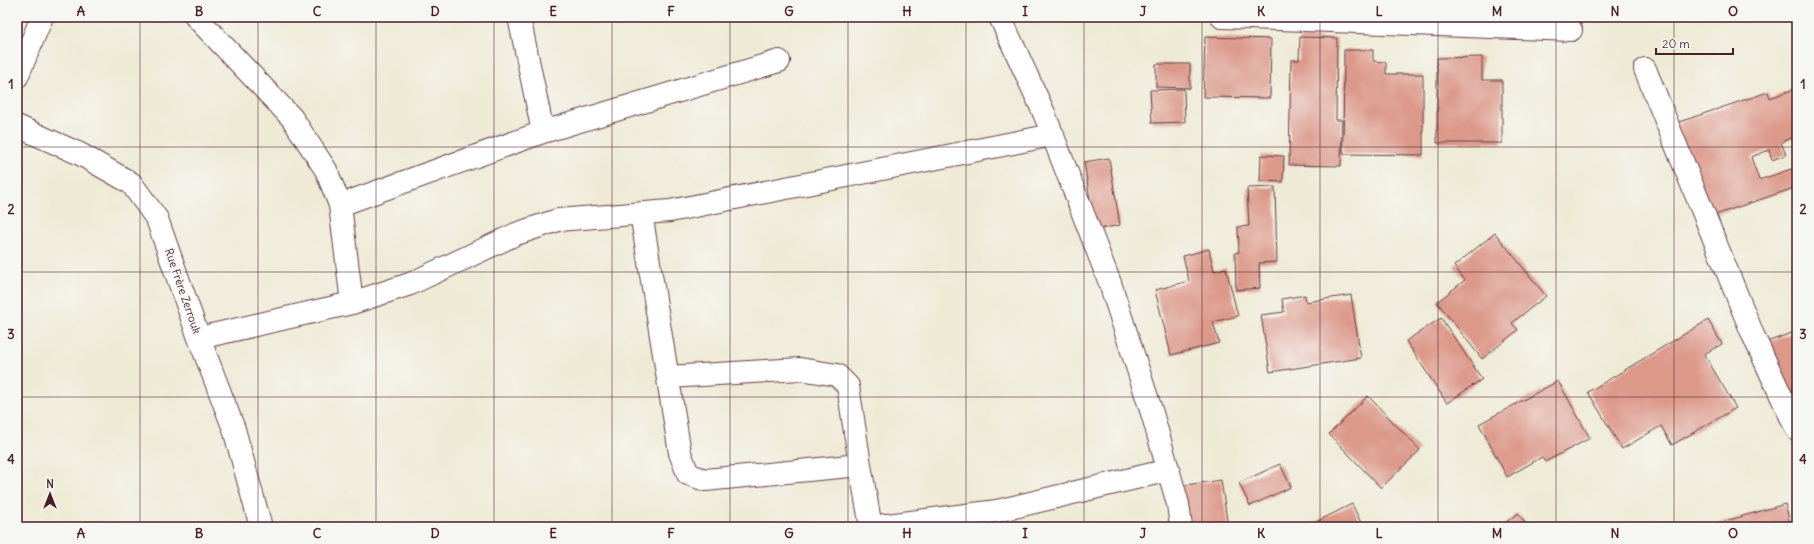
<svg xmlns="http://www.w3.org/2000/svg" width="1814" height="544" font-family="Delius,sans-serif">
<style>
.building{fill:#dc998a}
.lines{fill:none;stroke-linecap:round;stroke-linejoin:round}
.minor-casing{stroke:#633d44;stroke-width:24}
.minor{stroke:#fff;stroke-width:22}
.grid{fill:none;stroke:#4a1f2b;stroke-width:1;stroke-opacity:0.55}
.labels{text-anchor:middle;stroke-width:3.5;stroke-linejoin:round;paint-order:stroke}
.street-label{font-size:11px;fill:#4a1f2b;stroke:#f6f6f2}
.neatline{fill:none;stroke:#4a1f2b;stroke-width:1.5}
.grid-label{font-size:13px;text-anchor:middle;font-weight:bold;fill:#4a1f2b}
</style>
<rect width="100%" height="100%" fill="#f6f6f2"/>
<filter id="ink" filterUnits="userSpaceOnUse"><feTurbulence type="fractalNoise" baseFrequency=".025" numOctaves="2"/><feDisplacementMap in="SourceGraphic" scale="8" xChannelSelector="R" yChannelSelector="G"/><feConvolveMatrix kernelMatrix="1 2 1 2 8 2 1 2 1" color-interpolation-filters="sRGB"/></filter>
<filter id="wash" filterUnits="userSpaceOnUse"><feTurbulence type="fractalNoise" baseFrequency=".012" numOctaves="4" result="noise"/><feDisplacementMap in="SourceGraphic" scale="16" xChannelSelector="R" yChannelSelector="G"/><feGaussianBlur stdDeviation="0.9" result="paint"/><feColorMatrix in="noise" values="0 0 0 0 0 0 0 0 0 0 0 0 0 0 0 0 0 1.4 0 .05"/><feComposite in="paint" operator="in"/></filter>
<g filter="url(#wash)">
<rect width="100%" height="100%" fill="#eeead5"/>
<g id="blocks">
<path class="building" d="M1205 37 1271 39 1270 98 1203 97Z
M1300 37 1337 38 1336 120H1342L1341 166 1289 165 1291 60H1299Z
M1344 50H1373V61L1386 62V74H1423V155L1343 154Z
M1482 57V80H1502V143H1437V58Z
M1156 64H1190V88L1156 87Z
M1797 88V136L1781 142 1786 155 1772 160 1769 150 1751 157 1759 180 1797 167V187L1706 218 1673 124 1768 92 1770 98Z
M1184 89 1185 122 1152 123 1150 90Z
M1261 155 1284 156 1283 182 1260 181Z
M1109 158 1120 225 1095 230 1084 162Z
M1275 187 1277 262 1259 263 1260 288 1236 290 1235 253 1239 252 1238 227 1249 226 1247 188Z
M1495 233 1546 296 1512 323 1518 330 1482 359 1437 302 1465 280 1454 266Z
M1209 249 1214 271 1226 268 1238 316 1213 322 1219 343 1171 355 1155 290 1189 281 1183 256Z
M1305 295 1306 302 1351 295 1361 358 1270 372 1261 315 1284 312 1282 299Z
M1441 318 1482 379 1447 403 1406 341Z
M1708 320 1722 344 1704 354 1736 408 1672 445 1661 426 1622 449 1588 392Z
M1797 331V418L1767 342Z
M1558 381 1590 438 1545 462 1542 457 1507 477 1479 424Z
M1368 396 1420 450 1381 488 1329 434Z
M1280 464 1291 487 1250 506 1239 483Z
M1221 480 1228 527H1185L1179 486Z
M1352 504 1363 527H1306Z
M1785 504 1791 527H1705Z
M1518 513 1528 527H1500Z"/>
</g>
</g>
<g filter="url(#ink)">
<use href="#blocks" fill-opacity="0" stroke="#633d44" stroke-width="1"/>
<g class="lines">
<g class="minor-casing">
<path id="minor" d="M196 17 292 118 326 170 340 205 352 303
M519 17 543 132
M1000 17 1044 113 1110 283 1152 413 1178 504 1181 527
M1222 17 1571 30
M1645 69 1753 335 1797 430
M17 77 42 17
M17 126 80 154 131 183 157 219 199 338 234 429 261 527
M340 205 543 132 779 61
M641 213 680 453 688 474 705 480 860 465 871 527 997 511 1169 470
M199 338 352 303 410 284 516 234 558 220 670 211 1053 135
M668 377 800 369 837 375 848 386 860 465"/>
</g>
<use href="#minor" class="minor"/>
</g>
</g>
<path class="grid" d="M140 17V527M258 17V527M376 17V527M494 17V527M612 17V527M730 17V527M848 17V527M966 17V527M1084 17V527M1202 17V527M1320 17V527M1438 17V527M1556 17V527M1674 17V527M17 147H1797M17 272H1797M17 397H1797"/>
<g class="labels">
<g class="street-label">
<text transform="translate(183 291) rotate(71)" y="4">Rue Frère Zerrouk</text>
</g>
</g>
<rect width="1814" height="544" fill="none" stroke="#f6f6f2" stroke-width="44"/>
<g transform="translate(50 494)" stroke="#f6f6f2" stroke-width="3" paint-order="stroke">
<path d="M0-3L7 15L0 10L-7 15Z" fill="#4a1f2b"/>
<text y="-6" font-size="11" font-weight="bold" text-anchor="middle" fill="#4a1f2b">N</text>
</g>
<path d="M1656 48v6h77v-6" fill="none" stroke="#4a1f2b" stroke-width="2"/>
<text x="1662" y="48" font-size="12" fill="#4a1f2b" stroke="#f6f6f2" stroke-width="3" paint-order="stroke">20 m</text>
<rect x="22" y="22" width="1770" height="500" class="neatline"/>
<g class="grid-label">
<text x="81" y="16">A</text>
<text x="199" y="16">B</text>
<text x="317" y="16">C</text>
<text x="435" y="16">D</text>
<text x="553" y="16">E</text>
<text x="671" y="16">F</text>
<text x="789" y="16">G</text>
<text x="907" y="16">H</text>
<text x="1025" y="16">I</text>
<text x="1143" y="16">J</text>
<text x="1261" y="16">K</text>
<text x="1379" y="16">L</text>
<text x="1497" y="16">M</text>
<text x="1615" y="16">N</text>
<text x="1733" y="16">O</text>
<text x="11" y="89">1</text>
<text x="1803" y="89">1</text>
<text x="11" y="214">2</text>
<text x="1803" y="214">2</text>
<text x="11" y="339">3</text>
<text x="1803" y="339">3</text>
<text x="11" y="464">4</text>
<text x="1803" y="464">4</text>
<text x="81" y="538">A</text>
<text x="199" y="538">B</text>
<text x="317" y="538">C</text>
<text x="435" y="538">D</text>
<text x="553" y="538">E</text>
<text x="671" y="538">F</text>
<text x="789" y="538">G</text>
<text x="907" y="538">H</text>
<text x="1025" y="538">I</text>
<text x="1143" y="538">J</text>
<text x="1261" y="538">K</text>
<text x="1379" y="538">L</text>
<text x="1497" y="538">M</text>
<text x="1615" y="538">N</text>
<text x="1733" y="538">O</text>
</g>
</svg>
